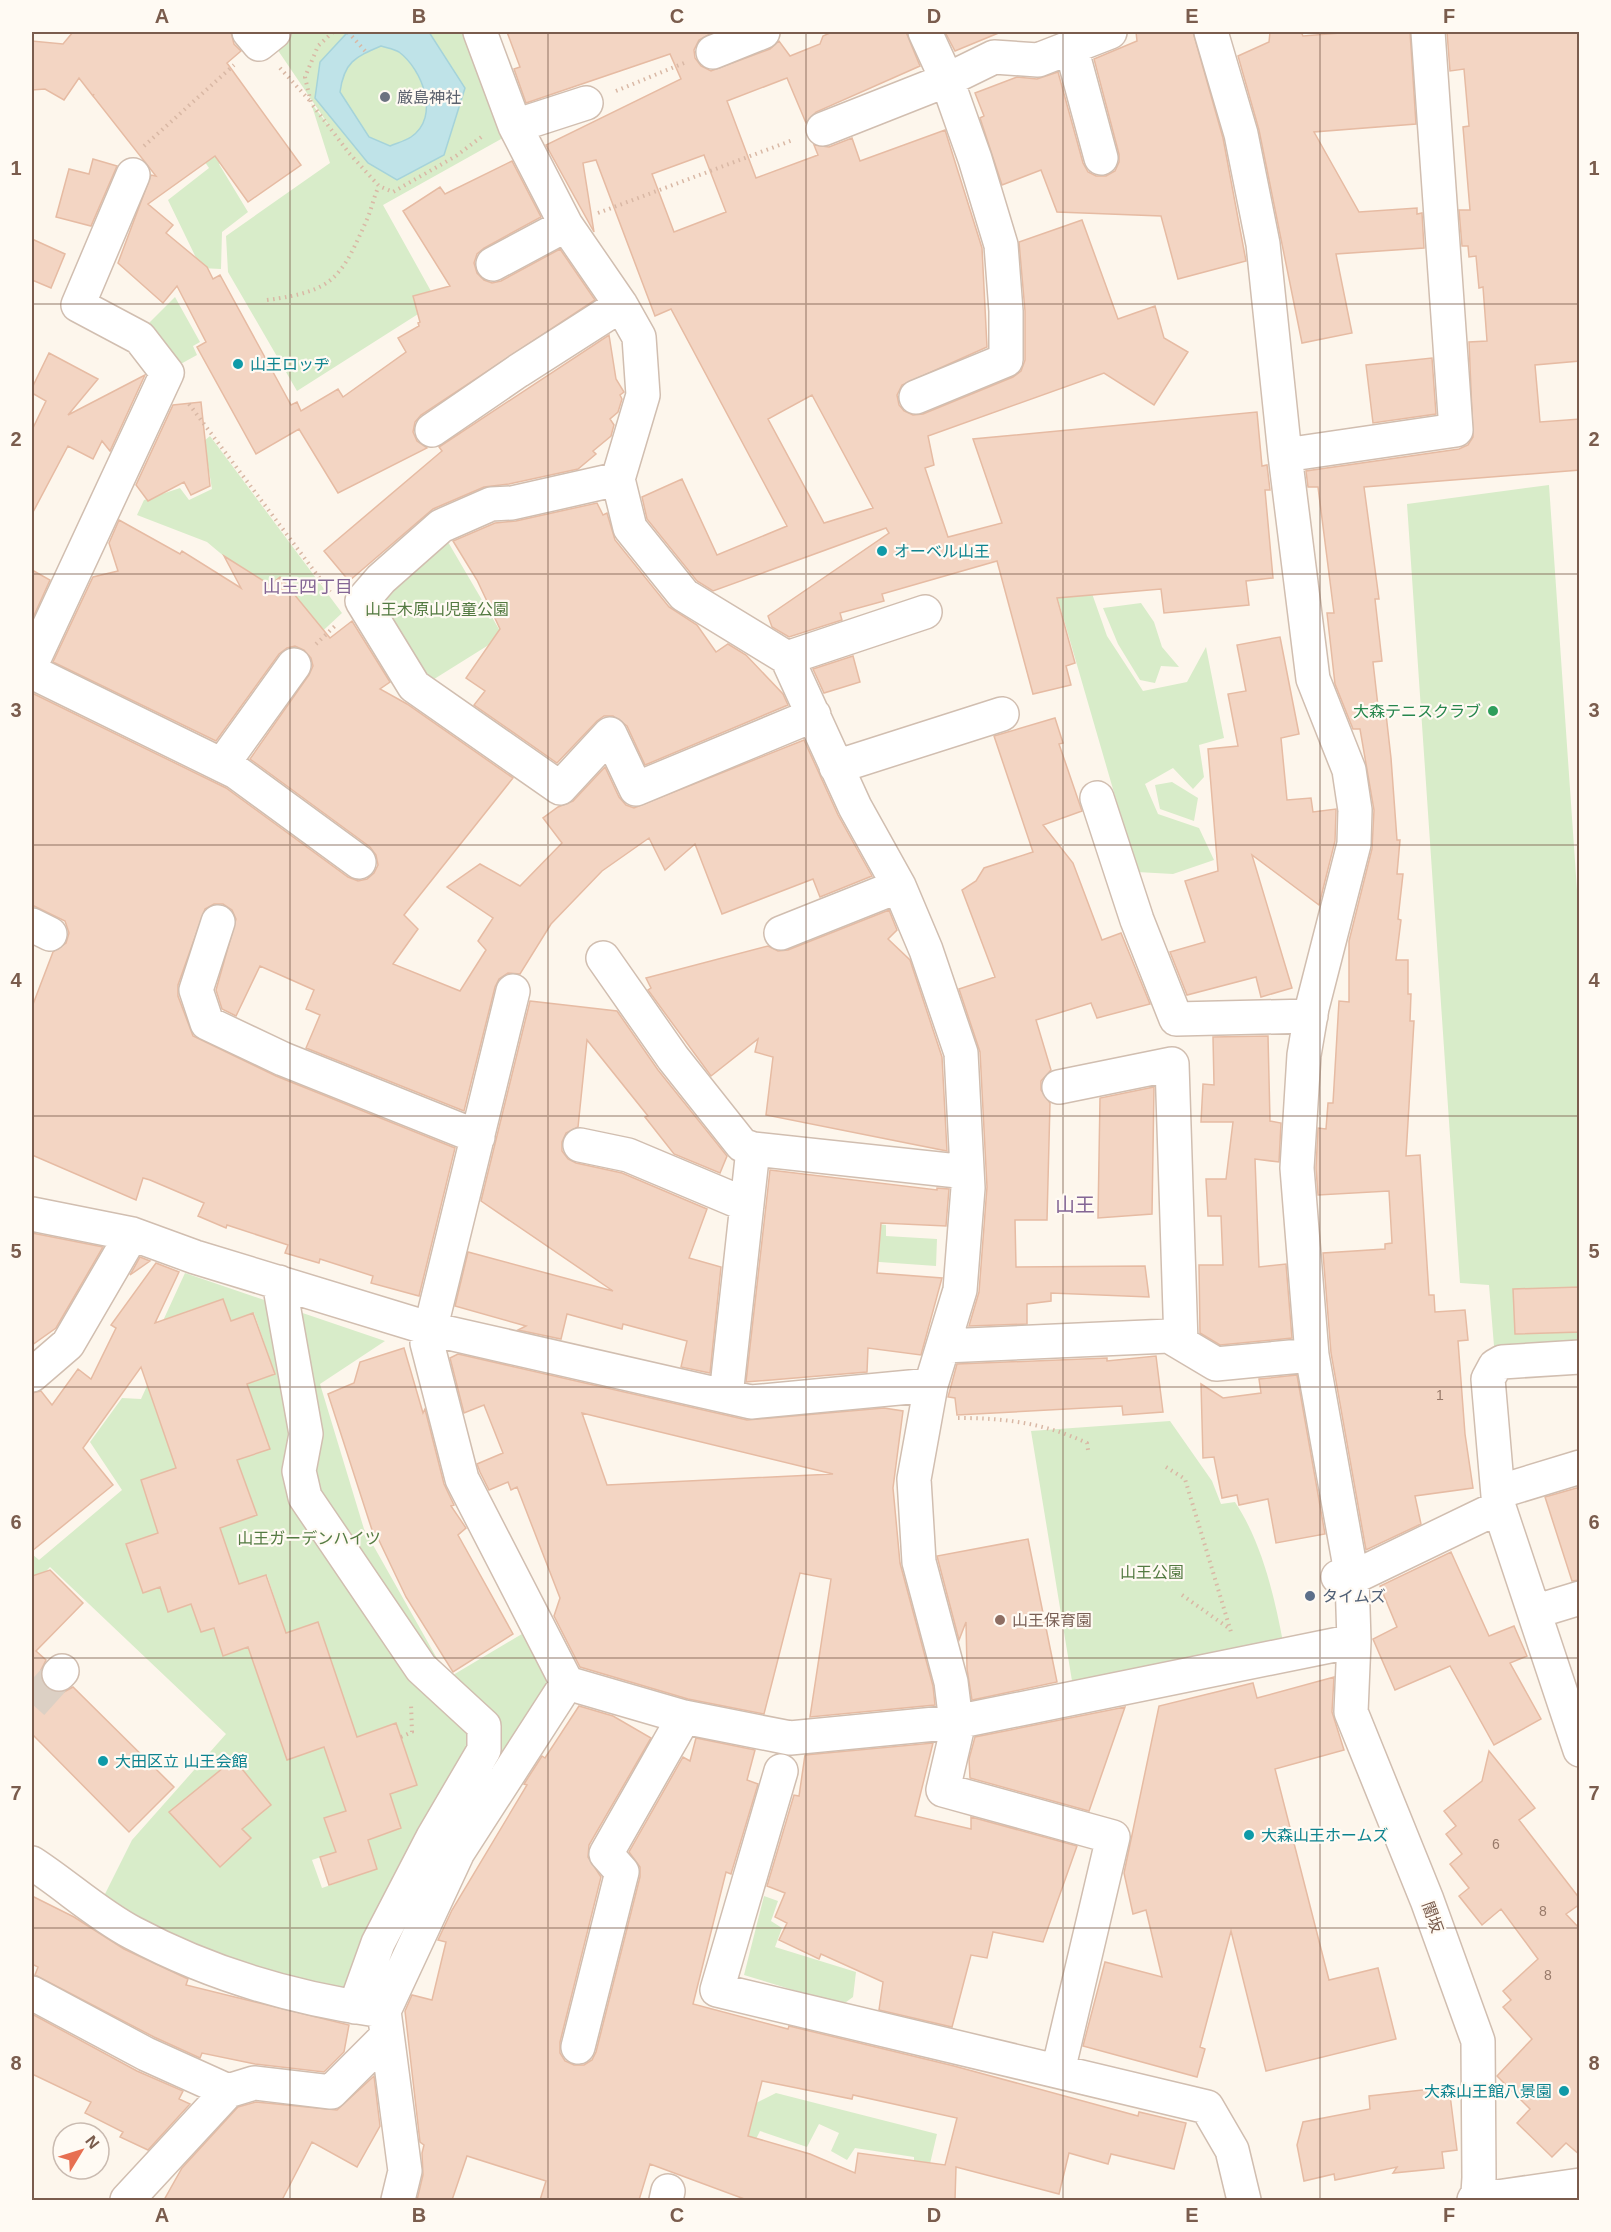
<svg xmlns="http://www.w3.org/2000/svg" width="1611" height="2232" font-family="Arial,'Noto Sans JP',sans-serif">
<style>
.green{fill:#d8ecc9;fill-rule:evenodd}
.water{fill:#bfe3e8;stroke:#a5d3da;stroke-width:1.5;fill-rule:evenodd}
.building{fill:#f3d5c3;stroke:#e6bba3;stroke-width:1.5;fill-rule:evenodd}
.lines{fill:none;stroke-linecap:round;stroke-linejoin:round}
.minor-tunnel{stroke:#dcd0c4;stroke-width:33;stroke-dasharray:33 16;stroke-linecap:butt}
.minor-casing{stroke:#d1beb0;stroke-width:36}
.path{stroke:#d9b8a5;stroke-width:4;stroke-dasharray:1.5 4.5;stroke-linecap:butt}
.minor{stroke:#fff;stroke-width:33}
.grid{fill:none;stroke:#7a5c4d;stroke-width:1.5;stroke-opacity:0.55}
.worship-dot{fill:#6b7280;stroke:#fffaf3;stroke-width:2}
.culture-dot{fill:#0f9aa8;stroke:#fffaf3;stroke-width:2}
.leisure-dot{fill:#2e9e5b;stroke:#fffaf3;stroke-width:2}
.service-dot{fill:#5c6f8a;stroke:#fffaf3;stroke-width:2}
.education-dot{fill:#8d6e63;stroke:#fffaf3;stroke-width:2}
.labels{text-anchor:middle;stroke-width:4.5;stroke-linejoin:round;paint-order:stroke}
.number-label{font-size:14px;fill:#987a6a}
.worship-label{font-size:16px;fill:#5b616d;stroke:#fffaf3;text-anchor:start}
.culture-label{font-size:16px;fill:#0d838f;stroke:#fffaf3;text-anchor:start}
.park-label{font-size:16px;fill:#537a41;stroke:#fffaf3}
.leisure-label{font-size:16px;fill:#27864d;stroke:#fffaf3;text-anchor:end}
.service-label{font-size:16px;fill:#4e5e75;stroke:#fffaf3;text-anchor:start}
.education-label{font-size:16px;fill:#785e54;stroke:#fffaf3;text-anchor:start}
.street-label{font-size:16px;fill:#7a5c4d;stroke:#fffaf3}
.neighbourhood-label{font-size:18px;fill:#846695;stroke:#fffaf3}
.quarter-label{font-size:20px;fill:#846695;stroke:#fffaf3}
.neatline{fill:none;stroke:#7a5c4d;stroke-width:2}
.grid-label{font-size:20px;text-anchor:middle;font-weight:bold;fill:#7a5c4d}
</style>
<rect width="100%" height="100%" fill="#fdf6ec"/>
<path class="green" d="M284 32H467L510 134 383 205 437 302 297 391 228 272 226 236 330 163 311 103 330 127 275 46Z
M176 120 237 151 219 164 248 212 222 232 221 269 201 268 168 200 209 168Z
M175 297 200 342 193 346 197 355 177 366 147 325Z
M210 436 342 613 298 654 241 617 256 583 207 542 137 515 144 500 180 488 189 500 212 489 204 441Z
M1549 485 1579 919V1344L1494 1346 1489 1285 1460 1283 1407 504Z
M448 542 503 636 431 681 385 609 388 590Z
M1083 568 1107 636 1143 691 1187 682 1206 647 1224 738 1199 745 1204 777 1193 789 1173 768 1145 784 1158 814 1199 828 1214 860 1173 874 1137 872 1053 582Z
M1141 603 1154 622 1162 647 1179 667 1161 666 1155 683 1140 680 1118 644 1103 608Z
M1172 782 1198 798 1194 821 1160 809 1155 785Z
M868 1223 886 1225V1236L937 1239 936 1266 823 1258Z
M185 1273 385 1341 320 1384 364 1529 448 1678 527 1631 556 1685 347 2000 214 1967 100 1904 132 1840 226 1734 50 1567 37 1581 32 1576V1554L39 1560 122 1490 90 1442 122 1398 141 1399 157 1364 150 1349ZM223 1299 231 1321 254 1313 275 1374 247 1384 269 1449 237 1460 256 1515 220 1528 239 1584 267 1575 286 1633 318 1622 357 1737 395 1724 417 1785 390 1794 401 1828 368 1840 377 1869 322 1888 312 1860 336 1852 324 1818 346 1811 324 1747 287 1759 248 1647 224 1656 214 1628 201 1632 191 1604 168 1612 160 1587 143 1593 158 1533 141 1480 176 1468 149 1391 190 1377 192 1333 185 1312ZM234 1759 271 1805 252 1820 215 1775ZM209 1793 250 1838 220 1866 178 1822Z
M1170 1421 1212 1481 1221 1504 1235 1502C1262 1543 1274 1595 1283 1642L1073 1687 1031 1431Z
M764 1896 778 1901 771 1921 782 1928 775 1947 856 1972 853 1997 842 2005 744 1975Z
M700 2085 756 2103 776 2093 937 2134 929 2168 914 2183V2157L855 2148 847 2160 831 2151 839 2133 819 2124 807 2147 760 2131 753 2145Z"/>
<path class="water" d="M353 32H429L465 88 444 155 397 180 368 163 315 98 320 62 346 34ZM381 46C387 48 394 49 399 52 422 69 441 117 411 137 405 141 397 143 390 146L369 137 340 92C344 62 355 57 381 46Z"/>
<path class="building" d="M73 32H231L234 44 241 51 227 63 301 165 248 202 215 156 148 204 173 225 166 233 207 267 213 279 220 275 291 405 297 402 301 411 338 389 343 397 406 352 398 338 419 326 418 323 420 322 413 296 450 286 403 211 440 187 445 194 512 161 541 217 484 248 477 254 474 263 477 273 484 280 492 283 501 281 560 249 595 300 421 415 415 422 413 432 417 441 427 448 338 493 299 429 256 454 197 347 206 342 177 286 163 303 118 263 151 175 156 176 93 96 94 94 93 96 79 78 64 100 45 89 32 90V41L63 44Z
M507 32H714L699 40 694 50 695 58 701 66 711 71 770 49 779 41 790 56 820 44 823 36 832 32H906L920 66 816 112 806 123 787 78 727 101 756 178 818 155 814 145 829 147 852 138 860 161 945 130 982 248 987 347 902 385 897 395 899 405 904 411 913 415 923 414 1013 377 1021 371 1025 360V311L1019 242 1082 220 1118 319 1155 306 1164 338 1188 352 1154 405 1104 373 928 436 934 465 925 468 948 537 1002 523 973 439 1257 412 1262 466 1267 465 1270 490H1265L1273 578 1246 581 1249 605 1164 613 1161 589 1057 598 1075 663 1066 666 1071 685 1033 694 997 561 882 594 884 601 840 613 842 620 789 637 772 627 768 616 889 533 886 528 713 591 697 581 647 519 642 497 682 479 717 555 787 526 671 309 655 316 596 160 583 163 594 232 546 145 681 79 670 54 526 103 514 69 520 67ZM704 155 726 212 674 232 652 174ZM812 395 873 508 824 523 768 419Z
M945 32H1001L955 51Z
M1136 32H1193L1223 138 1246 261 1178 279 1161 216 1057 212 1041 170 1002 185 980 118 984 116 975 93 1017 77 1037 79 1058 72 1083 163 1088 172 1096 176H1106L1115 171 1119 162V154L1094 59 1137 41Z
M1270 32H1301L1303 36 1353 32H1410L1416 124 1314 132 1359 212 1417 208V214L1422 213 1424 248 1336 254 1352 333 1302 343 1259 130 1238 56 1269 42Z
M1447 32H1580V361L1535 365 1540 422 1580 419V470L1364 487 1379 599H1375L1382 661 1373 662 1379 715 1386 714 1391 758 1397 840H1400L1397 874H1403L1398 919 1401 920 1396 960H1408V994H1411L1410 1021H1414L1406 1156 1420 1155 1429 1295H1434L1435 1312 1465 1310 1468 1340 1458 1341 1465 1434 1473 1488 1415 1496 1421 1524 1366 1550 1331 1353 1323 1253 1385 1249V1244L1392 1243 1389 1191 1318 1195 1316 1168 1318 1128 1326 1129 1328 1103H1333L1339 1001 1349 1002V941L1372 849 1374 810 1360 729H1353L1335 684 1327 613H1334L1318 487H1308L1306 471 1459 449 1468 445 1473 437 1469 342 1487 341 1483 287 1479 288 1476 256 1469 257 1468 246H1462L1459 210H1470L1463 127 1469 126 1464 69 1450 71Z
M93 159 117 166 91 226 56 217 69 169 89 174Z
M32 239 65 254 51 288 32 280Z
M609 335 616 379 624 392 620 395 622 399 618 412 610 419 614 425 611 436 593 451 596 454 578 469 509 484 484 487 433 509 349 581 324 551 442 451 439 447Z
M49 353 98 379 68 415 145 375 110 451 102 441 93 459 68 446 32 514V430L46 401 32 393V388Z
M1432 358 1436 414 1373 423 1366 365Z
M201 402 210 486 191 495 184 482 148 501 136 485 173 405Z
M597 503 603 515 607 513 615 540 669 607 697 625 716 652 728 644 746 655 783 694 788 705 645 765 627 726 613 716H604L597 721 557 763 474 705 485 691 466 678 500 629 477 580 453 541 495 523 516 521Z
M119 520 180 554 182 551 241 588 224 556 270 585 280 577 330 638 352 621 390 682 380 689 407 704 513 778 404 915 418 929 393 964 460 991 486 950 478 941 493 918 447 887 480 864 520 886 562 843 543 818 558 807 573 801 605 767 619 797 626 805 634 808 804 740 838 815 872 876 820 897 813 879 722 914 695 844 665 870 649 838 602 871 551 924 520 974 508 973 499 979 495 987 464 1111 306 1048 320 1015 306 1009 314 990 260 966 236 1016 222 1009 216 990 236 919 232 910 223 904H214L205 909 178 985V996L193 1036 276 1076 455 1148 419 1296 371 1283 373 1276 320 1259 319 1263 285 1253 288 1245 227 1225 226 1228 198 1216 204 1203 150 1180 143 1178 136 1200 32 1155V1007L53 952 66 943 69 933 65 921 32 905V693L226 788 348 877 358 881 367 879 374 873 378 865 376 855 370 847 250 759 309 675 313 666 311 658 304 650 295 646 287 648 279 654 216 741 53 662 93 577 118 571 109 543Z
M32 570 50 580 32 620Z
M1280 637 1299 734 1281 738 1287 800 1311 798 1313 812 1336 809V811L1335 841 1319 905 1252 855 1292 988 1261 997 1256 977 1187 995 1170 952 1205 942 1185 881 1218 871 1208 749 1238 746 1228 694 1246 691 1237 645Z
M853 656 860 682 824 693 813 669Z
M1055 718 1063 743 1059 744 1082 811 1043 825 1073 863 1102 940 1121 933 1150 1004 1097 1018 1091 1003 1036 1020 1051 1070 1041 1081V1090L1050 1103 1047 1220H1015L1016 1267 1145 1266 1149 1297 1051 1293V1301L1027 1304V1324L969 1326 979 1292 987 1187 980 1052 959 989 995 977 962 890 976 881 984 868 1033 852 994 736Z
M889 910 897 930 888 939 910 960 942 1057 947 1151 766 1115 773 1057 755 1052 758 1039 711 1076 648 990 651 988 646 978 768 946 778 951 788 950Z
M530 1001 617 1011 658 1070 727 1156 720 1173 674 1154 645 1117 648 1116 587 1040 578 1127 566 1133 562 1142V1151L568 1159 576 1163 622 1173 707 1209 689 1258 721 1267 710 1373 681 1367 687 1341 623 1324 622 1329 567 1314 561 1339 518 1330 526 1326 455 1306 468 1252 613 1291 481 1201Z
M1268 1036 1270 1121 1281 1123 1279 1162 1255 1159 1259 1267 1286 1264 1292 1338 1220 1345 1200 1333 1199 1265H1223L1221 1216H1208L1206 1179H1226L1233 1122H1201L1203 1084 1214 1085 1213 1037Z
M1154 1087 1152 1214 1098 1218 1100 1098Z
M770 1170 937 1190V1188L949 1189 946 1226 881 1223 877 1273 942 1278 921 1355 868 1348 867 1372 746 1382Z
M32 1233 103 1247 56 1328 32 1345Z
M140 1257 150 1261 130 1275Z
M156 1263 179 1272 155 1323 223 1299 231 1321 253 1313 275 1374 247 1384 270 1449 237 1460 257 1515 220 1528 239 1584 266 1575 286 1633 318 1622 357 1737 396 1723 417 1785 390 1794 401 1828 368 1840 377 1869 329 1885 320 1857 336 1852 324 1818 346 1811 324 1747 287 1760 248 1647 223 1656 214 1628 201 1632 191 1604 168 1612 160 1587 143 1593 126 1544 158 1533 141 1480 176 1468 141 1367 83 1448 113 1485 32 1551V1393L41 1391 52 1405 78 1369 91 1379 116 1328 111 1325Z
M1580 1287V1332L1515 1334 1513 1289Z
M404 1348 423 1413 425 1409 444 1484 454 1505 451 1506 466 1528 458 1535 513 1634 453 1672 406 1597 375 1532 373 1533 328 1394 354 1383 360 1362Z
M458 1354 747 1420 884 1408 903 1411 893 1488 900 1563 933 1686 935 1705 810 1717 831 1579 800 1573 764 1714 688 1699 580 1667 554 1616 560 1598 517 1487 511 1490 508 1482 489 1490 480 1472 477 1464 503 1453 484 1405 464 1413 450 1358ZM582 1413 833 1474 607 1485Z
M1156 1356 1163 1412 1123 1415 1122 1406 957 1415 955 1398 948 1397 957 1364 1107 1358V1361Z
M1297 1375 1325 1534 1276 1543 1268 1499 1239 1505 1237 1495 1222 1498 1214 1457 1203 1458 1201 1384 1223 1398 1261 1393 1259 1379Z
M1580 1487V1580L1572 1581 1545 1497Z
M1028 1539 1057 1682 972 1700 967 1669 966 1622 959 1640 937 1556Z
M1451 1552 1489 1636 1514 1626 1527 1656 1510 1663 1541 1719 1494 1745 1450 1666 1395 1690 1373 1639 1397 1627 1380 1586Z
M50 1570 83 1603 36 1651 46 1660 41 1670V1679L46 1688 55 1692H64L73 1687 174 1787 129 1832 32 1734V1576Z
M1334 1677 1332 1712 1344 1750 1275 1769 1329 1980 1378 1968 1396 2039 1266 2071 1231 1931 1200 2047 1205 2049 1197 2077 1083 2046 1105 1962 1162 1977 1146 1910 1133 1914 1124 1873 1159 1706 1253 1683 1257 1698Z
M579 1706 613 1716 651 1738 589 1845 588 1857 601 1877 560 2042V2053L565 2061 574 2065H584L592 2060 596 2052 640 1877V1867L629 1852 683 1757 690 1761 696 1738 755 1750 747 1780 758 1784 731 1874 726 1872 693 2004 788 2029 789 2026 954 2066 1138 2116 1139 2112 1186 2123 1174 2169 1111 2154 1108 2164 1069 2153 1059 2194 956 2167 955 2200H747L650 2164 639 2200H540L546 2181 467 2156 452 2200H417L423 2175 422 2153 424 2145 420 2142 405 2011 412 1995 432 2000 446 1942 438 1940 452 1910 527 1785 524 1784 542 1756 545 1758ZM762 2081 852 2099 853 2095 957 2118 945 2165 858 2153 855 2173 810 2154 748 2136Z
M1125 1707 1089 1811 970 1778 969 1759 975 1737Z
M933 1743 915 1816 971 1829V1817L1077 1846 1043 1942 993 1932 987 1958 971 1955 952 2027 879 2010 883 1982 821 1954 819 1959 779 1940 787 1923 775 1917 785 1893 767 1886 794 1795 799 1796 805 1755Z
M1489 1751 1535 1808 1519 1820 1580 1899V1904L1566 1914 1580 1929V2155L1566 2143 1552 2157 1517 2123 1530 2109 1497 2076 1532 2039 1503 2007 1511 2000 1503 1991 1538 1959 1501 1909 1482 1925 1459 1896 1469 1888 1450 1864 1462 1854 1446 1834 1456 1826 1444 1811 1482 1781Z
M234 1759 271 1805 242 1829 251 1838 220 1867 169 1812Z
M32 1896 74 1917 124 1949 188 1979 186 1985 349 2025 344 2052 324 2072 255 2064 202 2053 200 2058 154 2037 35 1975 38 1967 32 1964Z
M32 2014 137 2071 183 2091 179 2099 190 2104 148 2150 120 2137 123 2132 85 2113 91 2102 32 2074Z
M374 2076 380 2126 357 2167 312 2142 282 2200H164L182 2168 238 2107 256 2102 337 2110Z
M1449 2087 1457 2150 1442 2152 1444 2168 1393 2173 1397 2167 1335 2180 1334 2174 1304 2181 1297 2145 1303 2122 1370 2109 1369 2096Z"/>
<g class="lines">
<path class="minor-tunnel" d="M32 1704 59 1674"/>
<g class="minor-casing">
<path id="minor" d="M249 32 259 44 274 32
M480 32 515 126 566 225 621 305 639 337 643 395 618 479 630 528 684 595 787 658 855 807 899 886 926 950 961 1053 968 1188 960 1290 931 1385 914 1479 919 1562 951 1682 957 1730 943 1790 1113 1837 1058 2071
M1211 32 1241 134 1263 244 1285 455 1313 679 1349 770 1355 810 1354 844 1312 1008 1304 1055 1297 1168 1312 1355 1352 1578 1354 1641 1351 1712 1427 1900 1478 2041 1479 2178 1478 2193 1474 2200
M1071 47 1101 158
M713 52 763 32
M515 126 586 103
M823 129 947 80 994 57 1038 60 1110 32
M493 264 566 225
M916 397 1006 360V311L1001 245 975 159 947 80 925 32
M432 430 518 371 621 305
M1285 455 1456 430 1428 32
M618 479 512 503 491 504 441 526 381 579 362 601 414 686 560 788 610 734 636 789 814 715
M787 658 925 612
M32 663 167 373 140 338 78 305 133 175
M32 672 236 772 359 862
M222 765 294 665
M836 767 1002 714
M1097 798 1137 920 1176 1019 1311 1016
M218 922 196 990 207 1023 283 1059 478 1137
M32 925 50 934
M781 933 899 886
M603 958 673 1058 742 1145 753 1149 967 1172
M513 991 427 1343 462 1479 567 1683 684 1717 790 1738 956 1722 1354 1641
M1059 1087 1172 1064 1181 1343
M580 1145 628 1155 747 1205
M32 1214 132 1234 195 1257 431 1329 751 1402 931 1385
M279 1282 306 1434 299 1471 305 1497 421 1668 484 1726V1750L433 1837 378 1943 355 2007
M944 1346 1169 1336 1216 1364 1312 1355
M1580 1357 1502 1362 1495 1366 1488 1379 1499 1507 1580 1750
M32 1375 68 1344 132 1234
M726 1396 753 1149
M1498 1492 1580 1467
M1338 1577 1352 1578 1499 1507
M1534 1612 1580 1598
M59 1674 62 1671
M781 1771 717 1990 1207 2107 1232 2150 1244 2200
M32 1863C66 1885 97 1914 133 1933 208 1973 292 1998 376 2010
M32 1993 146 2054 228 2091
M578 2047 622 1872 606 1854 684 1717
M1478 2193 1497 2197 1580 2185
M127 2200 228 2091 254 2083 331 2092 387 2036
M398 2200 405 2171 384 2011 458 1852 567 1683
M666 2200 668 2191"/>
</g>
<path class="path" d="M333 32 318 46 305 77 311 103 349 153 379 186 393 192 456 156 484 135
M348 32 366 52
M280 68 311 102
M616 91 684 63
M144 146 234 65
M598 213 793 140
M267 300C335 291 341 278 368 217 372 207 374 196 379 186
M189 404 330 592
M316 644 337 624
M958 1418C1005 1418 1044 1423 1087 1443L1088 1450
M1166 1467 1185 1479 1231 1632
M1182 1595 1230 1629
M401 1737 412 1732 411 1704"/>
<use href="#minor" class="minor"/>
</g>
<path class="grid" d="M290 32V2200M548 32V2200M806 32V2200M1063 32V2200M1320 32V2200M32 304H1580M32 574H1580M32 845H1580M32 1116H1580M32 1387H1580M32 1658H1580M32 1928H1580"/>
<circle class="worship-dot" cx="385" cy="97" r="6"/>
<g class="culture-dot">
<circle cx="238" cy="364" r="6"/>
<circle cx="882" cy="551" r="6"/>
<circle cx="103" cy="1761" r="6"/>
<circle cx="1249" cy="1835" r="6"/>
<circle cx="1564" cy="2091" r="6"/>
</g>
<circle class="leisure-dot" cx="1493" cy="711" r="6"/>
<circle class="service-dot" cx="1310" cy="1596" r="6"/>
<circle class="education-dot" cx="1000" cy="1620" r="6"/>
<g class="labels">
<g class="number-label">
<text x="1440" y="1400">1</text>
<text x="1496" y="1849">6</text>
<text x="1543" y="1916">8</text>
<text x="1548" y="1980">8</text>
</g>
<g class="worship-label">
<text x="397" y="103">厳島神社</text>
</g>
<g class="culture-label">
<text x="250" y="370">山王ロッヂ</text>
<text x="894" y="557">オーベル山王</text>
<text x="115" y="1767">大田区立 山王会館</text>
<text x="1261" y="1841">大森山王ホームズ</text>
<text x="1552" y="2097" text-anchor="end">大森山王館八景園</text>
</g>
<g class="park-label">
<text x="437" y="615">山王木原山児童公園</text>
<text x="309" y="1544">山王ガーデンハイツ</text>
<text x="1152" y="1578">山王公園</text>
</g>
<g class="leisure-label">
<text x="1481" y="717">大森テニスクラブ</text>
</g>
<g class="service-label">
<text x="1322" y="1602">タイムズ</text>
</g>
<g class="education-label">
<text x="1012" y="1626">山王保育園</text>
</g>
<g class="street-label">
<text transform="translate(1433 1917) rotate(70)" y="6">闇坂</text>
</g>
<g class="neighbourhood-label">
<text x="308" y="593">山王四丁目</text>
</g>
<g class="quarter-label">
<text x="1075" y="1212">山王</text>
</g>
</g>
<rect width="1611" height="2232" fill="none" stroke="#fffaf3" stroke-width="66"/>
<g transform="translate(81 2151) rotate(52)"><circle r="28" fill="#fffaf3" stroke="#cabbb1" stroke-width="1.5"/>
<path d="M0-4.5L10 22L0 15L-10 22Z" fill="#e76f51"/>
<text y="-9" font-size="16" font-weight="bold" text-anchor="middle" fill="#7a5c4d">N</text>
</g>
<rect x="33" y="33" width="1545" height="2166" class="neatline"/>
<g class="grid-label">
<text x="162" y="23">A</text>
<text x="419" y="23">B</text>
<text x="677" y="23">C</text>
<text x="934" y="23">D</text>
<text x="1192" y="23">E</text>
<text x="1449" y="23">F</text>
<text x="16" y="175">1</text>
<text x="1594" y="175">1</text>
<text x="16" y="446">2</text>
<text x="1594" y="446">2</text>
<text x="16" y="717">3</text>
<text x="1594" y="717">3</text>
<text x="16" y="987">4</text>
<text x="1594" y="987">4</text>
<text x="16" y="1258">5</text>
<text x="1594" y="1258">5</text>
<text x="16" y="1529">6</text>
<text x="1594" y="1529">6</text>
<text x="16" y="1800">7</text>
<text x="1594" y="1800">7</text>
<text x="16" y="2070">8</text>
<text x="1594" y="2070">8</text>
<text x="162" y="2222">A</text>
<text x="419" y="2222">B</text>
<text x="677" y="2222">C</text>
<text x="934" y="2222">D</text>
<text x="1192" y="2222">E</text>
<text x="1449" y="2222">F</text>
</g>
</svg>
